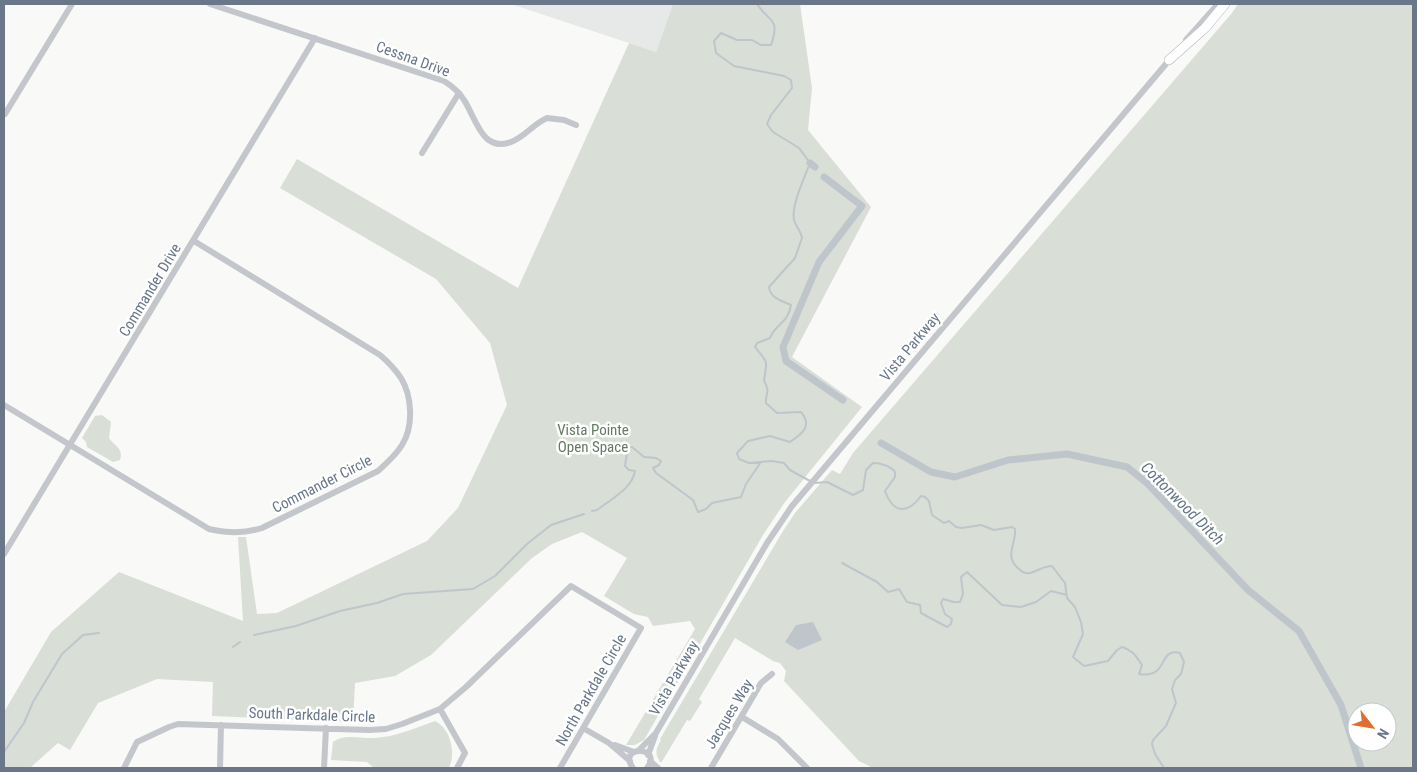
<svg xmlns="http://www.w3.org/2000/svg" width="1417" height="772" font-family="'Roboto Condensed',sans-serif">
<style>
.built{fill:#e7e8e8}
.green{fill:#d9ded6;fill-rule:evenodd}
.water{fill:#bec6cc}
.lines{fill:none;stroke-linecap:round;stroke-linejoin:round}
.stream{stroke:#bec6cc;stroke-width:2}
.canal{stroke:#bec6cc;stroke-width:7}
.major-casing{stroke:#b6babf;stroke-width:10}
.minor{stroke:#c3c6cb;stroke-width:6}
.major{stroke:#fff;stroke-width:9}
.labels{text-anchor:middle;stroke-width:5;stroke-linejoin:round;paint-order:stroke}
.street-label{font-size:15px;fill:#697788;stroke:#fff}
.park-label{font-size:15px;fill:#667a64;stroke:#fff}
.water-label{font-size:16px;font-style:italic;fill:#657783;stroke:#fff}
</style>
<rect width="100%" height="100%" fill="#f9f9f7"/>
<path class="built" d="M511 4H673L656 52Z"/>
<path class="green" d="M673 4H800L812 88 808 130 871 207 792 357 862 407 785 502 763 535 644 740 635 745H626L695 629 690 621 653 626 648 617 634 614 604 596 627 558 582 532 552 544 532 558 431 655 395 676 355 683 353 722 212 716 213 682 157 679 98 703 70 750 58 743 30 768H4V712L51 632 119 572 243 621 238 537H246L257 614 277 613 427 541 458 508 507 405 490 343 436 279 280 188 297 159 518 288 629 43 656 52Z
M1238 4H1413V768H873L859 761 784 681 786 671 780 663 773 661 735 638 699 699 702 702 690 721 687 720 661 763C654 754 656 749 661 740L660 739 783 531 795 513 832 470 840 474 853 453 1232 13ZM1357 712H1387V742H1357Z
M102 415 111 422 109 438C114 446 124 448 120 460L113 462 87 447 86 442 82 438 95 416Z
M435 721C451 729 456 753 449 768H374L367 762 331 760 333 742C345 733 360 739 374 738 396 737 415 728 435 721Z"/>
<path class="water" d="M813 622 822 640 798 650 785 642 796 625Z"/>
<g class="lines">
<path class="stream" d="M757 4C768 22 781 17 771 45H761L752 40H737L721 33 714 41 716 53 734 66 784 76 791 80 792 88 771 115 767 124 773 132 799 148 810 163C805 177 791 205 794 220 796 227 801 231 802 238L795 258 769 287C770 298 782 301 791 305 788 324 775 324 770 338L757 343 755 347C769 365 767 358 764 381 771 392 765 394 766 403L777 413 801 412C813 426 802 434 790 442L770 436 748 441 737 453 739 459 749 463 772 461 784 463 790 470 810 481
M815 483 827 482 853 495 863 490 866 470 873 463C880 463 891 466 895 472V477L885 491C893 513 907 515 921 496L925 497 929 501 932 515 944 523 949 521 956 527 962 528 981 525 994 530 1012 527 1015 529C1017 543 1003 556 1019 569 1022 572 1026 574 1030 573 1038 571 1043 566 1052 566L1065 583 1067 598 1075 607 1081 622 1083 634 1073 657 1084 666 1108 661 1117 650 1122 647C1133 650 1136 656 1142 665L1139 674C1170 679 1157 647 1180 653L1184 662 1181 674 1175 680 1172 689 1176 703 1166 726 1153 740 1152 744 1155 754 1164 768
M592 511 597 510C611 499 632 489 635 471L629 470 625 466 628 447H632L644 457 656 458 661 461 659 465 653 468 656 473 693 500 698 512 706 509 712 503 741 497 746 484 761 462
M842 563 877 582 888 592 899 589 907 602 920 605 921 613 947 627 951 624 952 619 945 614 941 603 943 599 954 602H960L963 594 961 577 967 572 1002 605 1021 607 1036 602 1051 591 1067 595
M254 635 296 626 340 611 377 603 403 594 473 589 495 576 527 544 551 525 584 514
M233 647 240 642
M4 752 24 723 33 702 62 654 83 635 99 633"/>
<path class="canal" d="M810 163 815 167
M824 177 862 206 819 262 783 347 786 361 843 400
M881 443 931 472 955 477 1008 460 1067 454 1127 467 1148 484 1248 590 1299 631 1341 705 1361 768"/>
<g class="major-casing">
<path id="major" d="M1169 60 1205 28 1225 4"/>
</g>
<path class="minor" d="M210 4 444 81C452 86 459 92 464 100 476 118 482 153 511 142 525 137 533 124 547 118L564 120 576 125
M1186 40 1218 4
M5 114 72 4
M422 153 459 93
M4 405 209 529C228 533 243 534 262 528L378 471C387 463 396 455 402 445 414 426 412 396 401 378 395 369 387 361 380 355L194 241
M4 554 315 38
M440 709 465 753 457 768
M742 717 778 739 807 768
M583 728 609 743 630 761
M615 745 634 752
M638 751 656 733 767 543 792 506 1171 58
M648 755 655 736
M650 761 658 768
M124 768 137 742 169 727 178 724 369 730 386 729 402 724 440 709 466 687 571 586 641 628 560 768
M220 768 221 725
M324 768 326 728
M633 768C616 745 664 746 647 768
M711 768 761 683 772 674"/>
<use href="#major" class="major"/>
</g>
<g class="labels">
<g class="street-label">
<text transform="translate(413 59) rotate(20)" y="5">Cessna Drive</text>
<text transform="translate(150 290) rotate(-59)" y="5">Commander Drive</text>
<text transform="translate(910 347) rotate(-50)" y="5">Vista Parkway</text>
<text transform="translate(322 484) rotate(-27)" y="5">Commander Circle</text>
<text transform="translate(674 678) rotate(-60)" y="5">Vista Parkway</text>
<text transform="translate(591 690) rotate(-60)" y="5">North Parkdale Circle</text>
<text transform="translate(729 714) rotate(-59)" y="5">Jacques Way</text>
<text transform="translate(312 715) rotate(2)" y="5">South Parkdale Circle</text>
</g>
<g class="park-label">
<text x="593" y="435">Vista Pointe<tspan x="593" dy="17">Open Space</tspan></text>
</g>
<g class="water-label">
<text transform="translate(1183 503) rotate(45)" y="6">Cottonwood Ditch</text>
</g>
</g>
<rect width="1417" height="772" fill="none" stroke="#697788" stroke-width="10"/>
<g transform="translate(1372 727) rotate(121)"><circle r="24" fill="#ffffff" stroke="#c3c9cf"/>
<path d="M0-4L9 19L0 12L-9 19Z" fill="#e06e31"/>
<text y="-8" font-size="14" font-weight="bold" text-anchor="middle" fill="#697788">N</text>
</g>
</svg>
